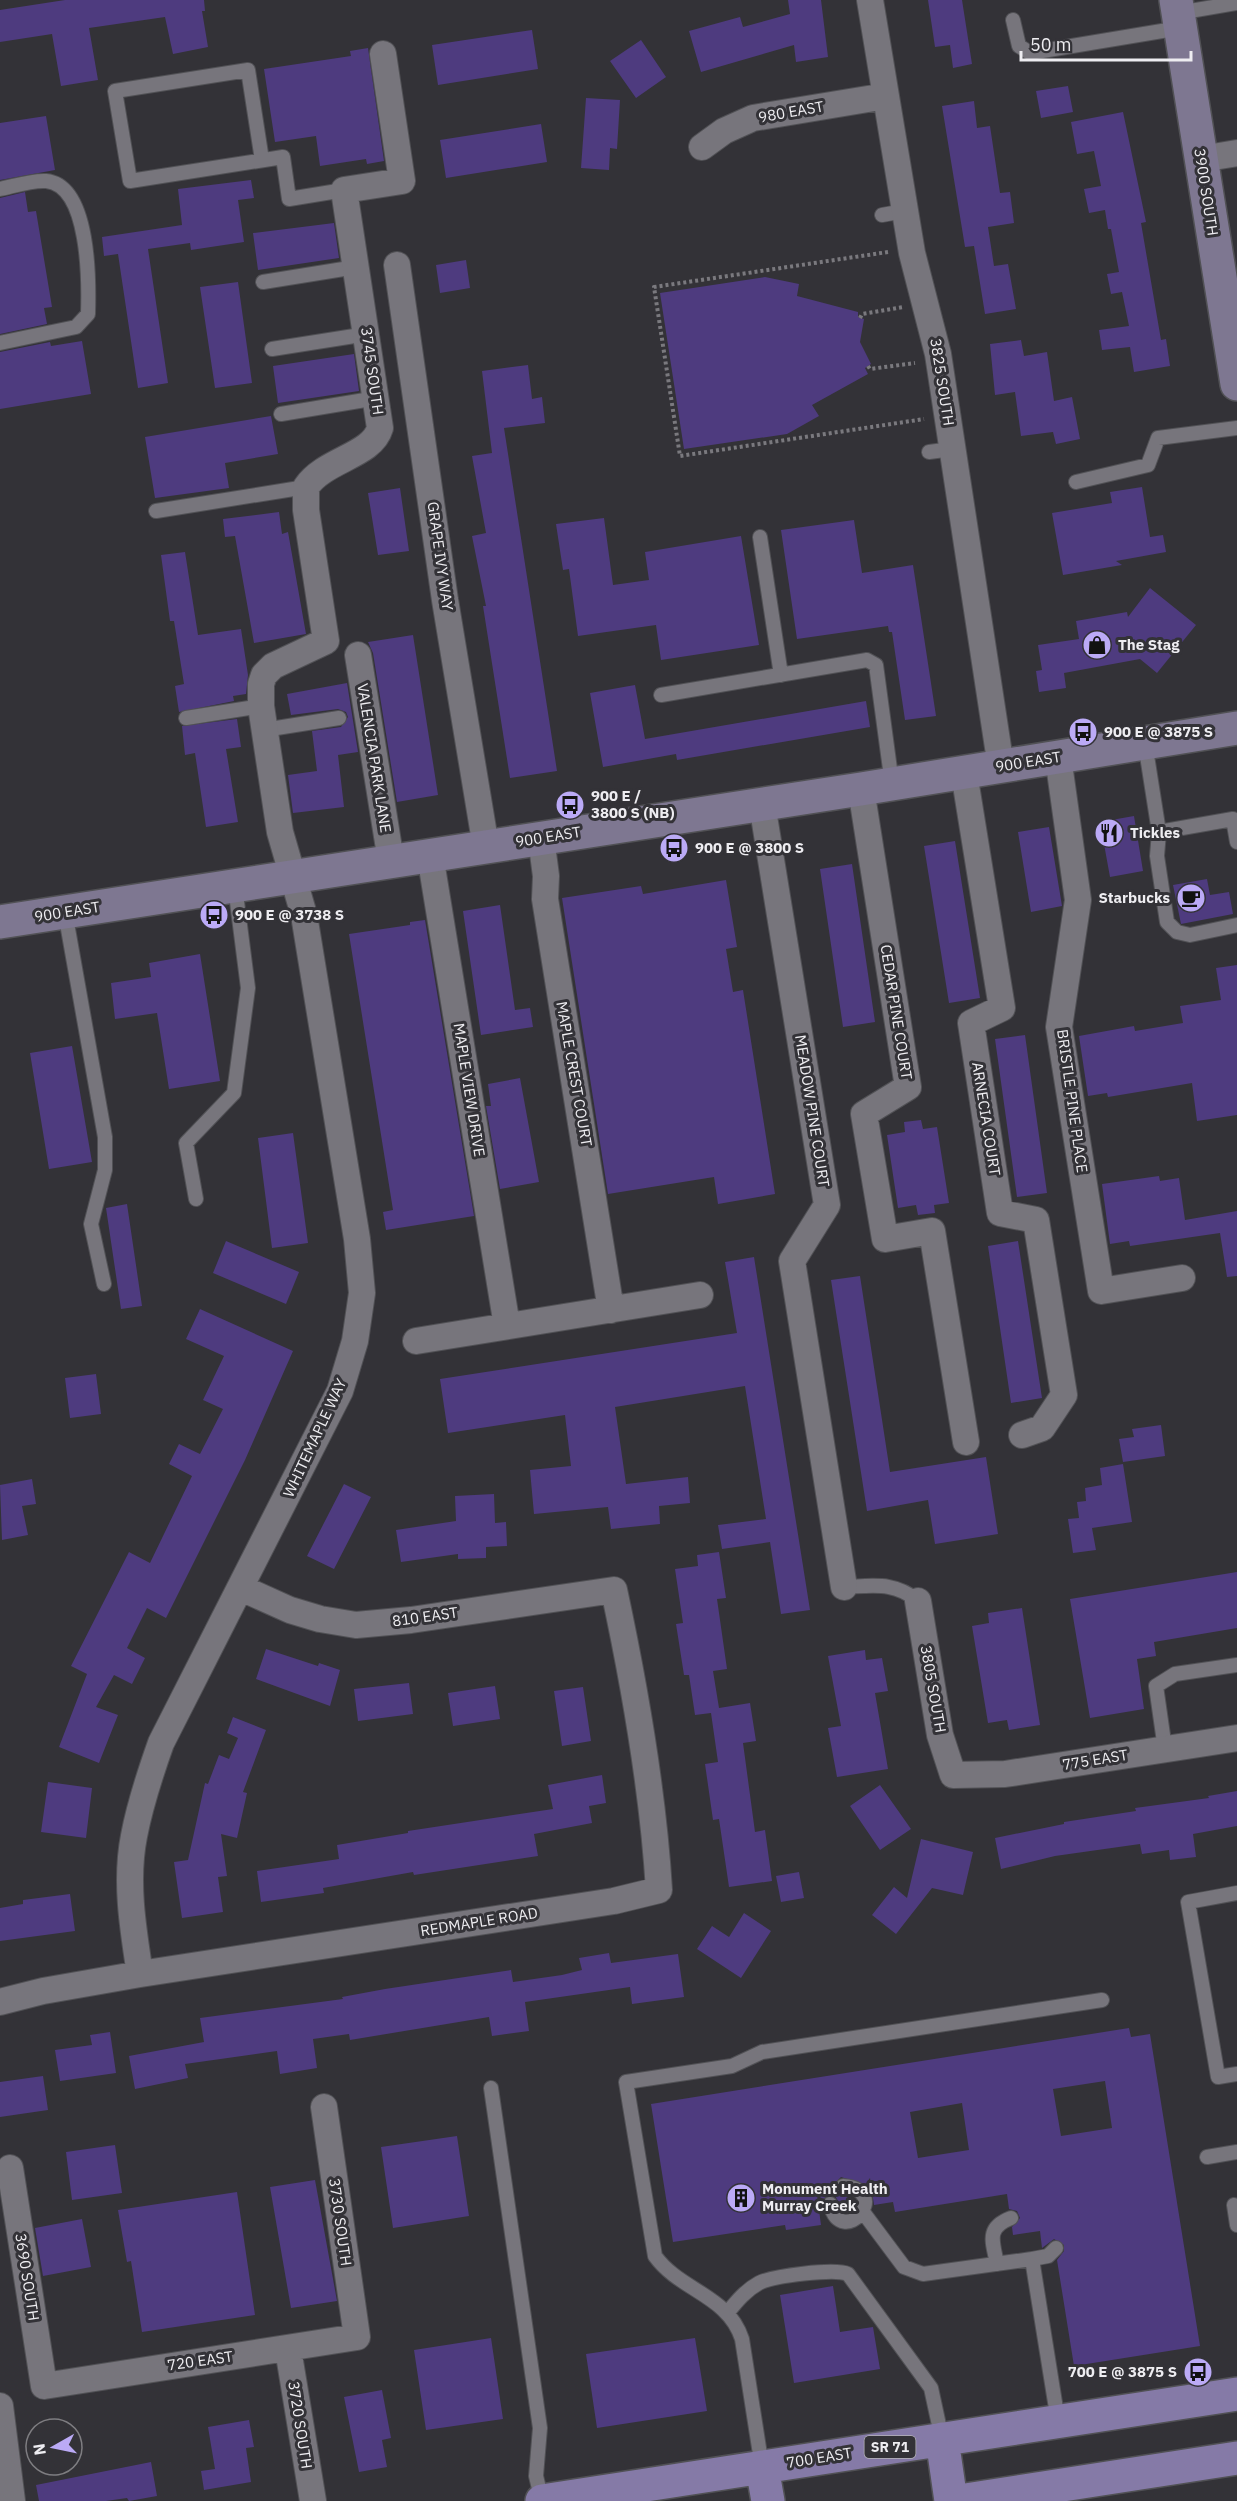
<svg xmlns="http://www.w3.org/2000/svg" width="1237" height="2501" font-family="'IBM Plex Sans',sans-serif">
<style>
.building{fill:#4e3b7f;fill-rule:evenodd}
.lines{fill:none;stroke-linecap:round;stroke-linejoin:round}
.service-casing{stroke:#515155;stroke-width:16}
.minor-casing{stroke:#515155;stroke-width:28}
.secondary-casing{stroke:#515155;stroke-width:36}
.primary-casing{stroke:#515155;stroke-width:36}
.path{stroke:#7a797e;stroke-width:4;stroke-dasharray:3 3;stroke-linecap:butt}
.service{stroke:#77757c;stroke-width:14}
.minor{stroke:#77757c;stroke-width:26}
.secondary{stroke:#7e7791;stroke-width:33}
.primary{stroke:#857aa7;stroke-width:33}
.labels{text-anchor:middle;stroke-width:6;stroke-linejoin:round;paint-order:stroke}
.shield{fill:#333237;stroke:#b6b5b9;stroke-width:1.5}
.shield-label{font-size:14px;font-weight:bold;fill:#eeedf1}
.street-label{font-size:15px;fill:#eeedf1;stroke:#333237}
.poi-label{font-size:15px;font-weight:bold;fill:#eeedf1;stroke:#333237;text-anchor:start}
</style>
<rect width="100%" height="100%" fill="#333237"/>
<path class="building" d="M65 0H204L205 11H202L208 47 173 54 165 17 89 28 98 80 61 86 52 34 0 42V10Z
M788 0H821L828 57 796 62 794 45 701 72 689 31 740 17 743 27 790 14Z
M928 0H962L972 64 953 68 950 45 935 47Z
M532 30 538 69 438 85 432 45Z
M641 40 666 77 636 98 610 61Z
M368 48 384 161 367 164 366 159 320 166 316 136 275 142 264 69 351 56 350 51Z
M1068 86 1073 112 1041 118 1036 91Z
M586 98 620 100 617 149 610 148 609 170 581 168Z
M974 101 977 128 990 126 1000 193 1010 192 1014 223 988 227 994 266 1008 264 1016 309 985 314 974 246 965 247 942 106Z
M1123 112 1146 222 1141 223 1161 340 1166 339 1170 366 1134 372 1130 347 1102 350 1099 330 1129 326 1122 292 1111 294 1107 274 1119 272 1111 229H1108L1105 210 1089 213 1084 189 1101 186 1094 151 1077 154 1071 122Z
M46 116 55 170 0 180V123Z
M541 124 547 162 446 178 440 140Z
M251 180 254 198 238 200 244 242 191 250 190 243 148 249 168 383 138 388 118 254 104 256 102 237 182 225 178 189Z
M25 192 28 212 36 211 52 307 44 308 47 324 0 334V198Z
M334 223 339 258 258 270 253 233Z
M466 260 470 288 440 293 436 265Z
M765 277 799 284 797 296 858 312V317L864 319 860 342 871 364 865 368 868 374 812 405 819 416 787 434 684 449 660 293Z
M238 282 252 383 215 388 200 287Z
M1021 340 1024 356 1047 352 1054 401 1072 397 1080 439 1056 444 1053 432 1021 436 1015 392 995 395 990 344Z
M82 341 91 394 0 409V352L50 342 51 346Z
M354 354 359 391 278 403 273 366Z
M528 365 532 399 542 397 545 423 504 428 557 771 510 778 483 606H486L472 536 486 533 472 456 492 453 482 371Z
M271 416 278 454 225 463 229 488 155 498 145 437Z
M1142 487 1150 537 1163 535 1166 552 1116 561 1122 565 1063 575 1052 513 1112 503 1110 492Z
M400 488 409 551 378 555 368 493Z
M279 512 282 534 288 532 306 634 254 643 235 536 225 537 223 519Z
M604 518 613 585 649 580 645 552 741 536 759 645 661 660 656 625 578 636 569 569 563 570 556 524Z
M854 520 862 573 913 565 936 716 905 720 892 632H889L888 626 797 639 781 530Z
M185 552 198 635 241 629 248 675 246 694 233 696 234 701 179 712 175 686 184 684 174 621H170L161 555Z
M1150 588 1196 625 1157 673 1140 659 1064 673 1066 688 1039 692 1036 671 1042 670 1038 645 1079 639 1076 621 1127 612 1128 617Z
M413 635 438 795 397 802 373 653 368 642Z
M347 683 358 752 338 755 344 807 293 813 288 775 317 771 312 731 341 727 348 717 346 712 338 709 291 715 287 694Z
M635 685 645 739 866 701 870 727 677 760 676 754 603 767 590 693Z
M237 719 241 747 226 749 238 822 206 827 195 753 185 755 182 726Z
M1134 816 1143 871 1110 877 1100 822Z
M1049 827 1062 906 1031 912 1018 832Z
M955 841 980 998 949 1003 924 846Z
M852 864 875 1022 843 1027 820 869Z
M1207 879 1210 895 1229 892 1233 914 1181 924 1173 885Z
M726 880 737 947 726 949 733 992 743 990 775 1194 718 1204 714 1177 608 1194 562 898 641 886 643 894Z
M500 905 515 1010 530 1008 533 1027 481 1035 463 911Z
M425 920 474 1216 386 1230 383 1212 393 1210 349 934 410 925V922Z
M200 954 220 1081 169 1089 157 1013 115 1019 111 983 151 977 149 963Z
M1237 965V1115L1197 1121 1192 1083 1108 1097 1107 1093 1088 1096 1079 1036 1134 1026 1135 1031 1183 1023 1180 1006 1221 1000 1216 968Z
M1025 1035 1047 1193 1017 1197 995 1039Z
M72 1046 92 1162 49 1169 30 1053Z
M520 1078 539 1182 500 1189 486 1106H491L488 1084Z
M921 1120 923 1129 937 1127 949 1203 934 1205 935 1213 918 1215 916 1205 898 1208 887 1135 905 1132 904 1122Z
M293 1133 308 1243 272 1248 258 1138Z
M1159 1176 1160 1181 1179 1178 1185 1220 1237 1211V1276L1227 1277 1220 1233 1130 1246 1129 1241 1110 1244 1102 1184Z
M127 1204 142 1306 121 1309 106 1208Z
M226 1241 299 1272 286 1304 213 1273Z
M1018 1241 1042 1398 1011 1403 988 1246Z
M754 1257 810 1610 781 1614 770 1542 722 1549 718 1525 766 1519 745 1386 615 1407 626 1484 688 1477 690 1503 659 1506 660 1524 611 1529 608 1507 534 1514 530 1470 571 1466 565 1415 448 1433 440 1379 737 1333 725 1262Z
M860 1276 890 1472 986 1457 998 1534 935 1544 928 1500 867 1511 831 1280Z
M200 1309 293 1351 245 1460 166 1618 147 1608 127 1648 145 1658 132 1684 114 1675 96 1707 118 1715 99 1763 59 1747 87 1674 71 1666 129 1552 150 1563 192 1476 169 1464 179 1444 200 1454 223 1409 203 1400 224 1356 186 1339Z
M96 1374 101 1414 70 1418 65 1378Z
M1161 1425 1165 1456 1123 1462 1119 1439 1134 1437 1132 1429Z
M1123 1464 1132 1522 1092 1528 1096 1550 1073 1553 1068 1519 1079 1518 1077 1502 1086 1501 1085 1488 1102 1485 1100 1468Z
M32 1479 36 1504 22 1506 28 1535 2 1540 0 1485Z
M344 1484 371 1497 334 1569 307 1556Z
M494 1494 495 1523 506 1522 507 1546 486 1547V1558L458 1559V1554L401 1562 396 1530 456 1521 455 1496Z
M719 1552 726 1598 717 1599 727 1669 713 1671 719 1708 750 1703 756 1741 743 1743 755 1832 765 1830 772 1881 729 1887 719 1819 713 1820 705 1764 718 1762 711 1713 695 1715 689 1675H684L676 1624 683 1623 675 1569 698 1566 697 1555Z
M1237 1572V1628L1154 1642 1156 1656 1137 1659 1144 1709 1090 1718 1070 1599Z
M1022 1608 1040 1725 1009 1730 1007 1720 988 1723 972 1626 989 1623 988 1613Z
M266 1649 318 1666 319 1663 340 1670 330 1706 256 1679Z
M865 1650 866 1660 882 1658 888 1691 875 1693 888 1769 837 1777 828 1728 841 1726 828 1656Z
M409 1683 413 1714 358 1721 354 1689Z
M495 1686 500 1719 453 1726 448 1693Z
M583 1687 591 1741 562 1746 554 1691Z
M233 1717 266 1730 243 1792 247 1793 237 1838 221 1834 227 1876 218 1877 223 1912 182 1918 174 1862 188 1860 205 1783 208 1784 219 1755 229 1759 238 1738 227 1733Z
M602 1775 606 1803 589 1806 592 1823 534 1834 538 1856 414 1875 413 1872 323 1888 324 1893 261 1902 257 1871 339 1859 337 1845 408 1833V1831L553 1809 548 1785Z
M48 1782 92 1788 86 1838 41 1832Z
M880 1785 911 1829 880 1850 850 1806Z
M1237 1791V1826L1193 1834 1196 1857 1170 1860 1169 1850 1142 1854 1140 1844 1055 1856 1001 1869 995 1838 1064 1824V1822L1136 1811 1135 1808 1209 1798 1208 1796Z
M921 1839 973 1852 963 1895 932 1888 896 1934 872 1915 894 1887 907 1898Z
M799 1872 804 1898 781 1902 776 1876Z
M70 1894 75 1931 0 1941V1908L23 1904V1900Z
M744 1913 771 1931 741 1978 697 1949 712 1926 729 1937Z
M609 1953 611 1963 678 1954 684 1997 632 2004 630 1987 525 2002 529 2031 492 2036 489 2017 350 2040 349 2034 313 2039 317 2068 280 2074 277 2051 185 2064 188 2078 135 2089 129 2056 204 2042 200 2018 343 1999 342 1997 385 1989 511 1970 513 1982 562 1975 582 1970 579 1958Z
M1129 2028 1131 2037 1150 2034 1200 2346 1074 2366 1057 2260 1064 2251V2245L1054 2239 1042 2248 1040 2231 1013 2235 1012 2227 1020 2218 1017 2211 1009 2209 1007 2194 895 2212 893 2202 874 2205 870 2178 865 2185 841 2177 835 2183 836 2192 854 2200 845 2212 835 2196H827L823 2199 817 2195 821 2225 786 2230 785 2225 673 2242 651 2104ZM1105 2081 1112 2128 1061 2136 1053 2089ZM962 2103 969 2150 918 2158 910 2112Z
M110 2032 116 2073 60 2081 55 2050 92 2045 90 2035Z
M43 2076 48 2110 0 2117V2082Z
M457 2136 469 2216 393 2228 381 2147Z
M115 2145 122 2193 72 2200 66 2152Z
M315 2180 337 2301 291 2308 270 2187Z
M237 2192 255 2315 142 2332 131 2261 127 2262 118 2210Z
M82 2219 91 2267 43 2276 35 2228Z
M833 2286 840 2332 873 2327 880 2369 794 2383 780 2295Z
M491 2338 503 2419 426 2430 414 2350Z
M695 2338 707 2411 597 2428 586 2354Z
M382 2390 391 2438 382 2440 387 2467 359 2472 344 2397Z
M249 2420 254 2447 246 2448 251 2482 204 2490 201 2471 215 2469 208 2427Z
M151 2462 157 2496 129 2501 127 2498 106 2501H39L36 2485Z"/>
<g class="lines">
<g class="service-casing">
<path id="service" d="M1178 13 1237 3
M1013 20 1019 46 1030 53 1180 28
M262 160 248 70 115 91 130 181 283 157 289 199 344 190
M0 189C14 186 32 180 46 181 90 185 89 282 88 314L76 327 0 343
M882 215 904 211
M263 282 356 267
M272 349 367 334
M281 414 377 398
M929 452 952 449
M1076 482 1148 465 1158 438 1237 428
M156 511 306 487
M760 537 781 675
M661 695 867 660 876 665 892 784
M186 718 261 706
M264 730 339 718
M1145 743 1159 832 1233 819 1237 842
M1159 832 1157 856 1167 922 1177 932 1190 935 1237 925
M65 912 105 1137V1170L91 1224 104 1284
M196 1199 186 1143 234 1093 248 988 235 886
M844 1587C873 1586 894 1581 918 1601
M1165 1749 1156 1686 1175 1674 1237 1665
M1237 1893 1188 1902 1218 2077 1237 2074
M491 2088 540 2428 536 2476 542 2501
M1207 2157 1237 2152
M830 2204C842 2251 894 2190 843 2186
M1234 2205 1237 2225
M863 2212 904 2267 923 2274 1032 2259 1058 2421
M1032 2259 1048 2256 1056 2248
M997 2264C993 2242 985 2228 1011 2218
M728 2312C737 2301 746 2290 759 2283 772 2276 835 2268 848 2274L931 2388 942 2439
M762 2467 742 2339C728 2295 680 2291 655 2256L626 2082 732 2066 762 2052 1102 2000"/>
</g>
<g class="minor-casing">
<path id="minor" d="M870 0 912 253 938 354 1001 767
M702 147 724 131 753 118 886 96
M1201 159 1237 153
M397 265 445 600 486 847
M358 655 391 861
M1058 757 1078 900 1059 1027 1101 1291 1182 1278
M964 773 1002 1008 971 1023 1000 1213 1036 1220 1064 1395 1042 1428 1022 1435
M861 789 908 1087 864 1114 885 1239 932 1231 966 1442
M762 804 827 1205 792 1261 844 1587
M541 838 546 876 545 899 611 1310
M430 855 507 1326
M416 1341 700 1295
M918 1601 940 1735 953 1775 1005 1774 1237 1738
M140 1974C133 1929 125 1881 134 1836 140 1804 150 1774 161 1743L340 1391 355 1341 362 1293 357 1239 304 915 280 832 261 706V684L264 675 273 666 326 641 306 510V487C325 459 372 456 380 428L344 190 402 181 383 54
M0 2002 43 1991 140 1974 614 1901 659 1890C653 1790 635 1688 614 1590L411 1620 356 1625 320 1619 290 1610 241 1588
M10 2168 44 2386 357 2337 324 2107
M288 2349 313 2501
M0 2406 12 2501"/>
</g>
<g class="secondary-casing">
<path id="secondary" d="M1176 0 1237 384
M0 922 861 789 1237 728"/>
</g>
<g class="primary-casing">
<path id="primary" d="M942 2439 951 2501
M762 2467 768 2501
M542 2501 1237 2394
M959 2501 1237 2458"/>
</g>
<path class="path" d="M888 252 654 287 680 456 924 419
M860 318 862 314 903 307
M868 366 870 369 915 363"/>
<use href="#service" class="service"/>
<use href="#minor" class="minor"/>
<use href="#secondary" class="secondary"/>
<use href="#primary" class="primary"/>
</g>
<defs>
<g id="shop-disc" transform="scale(1.5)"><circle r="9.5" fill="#bbaaf6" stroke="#333237"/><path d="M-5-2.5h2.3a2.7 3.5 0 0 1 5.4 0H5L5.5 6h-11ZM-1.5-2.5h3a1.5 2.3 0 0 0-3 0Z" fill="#111"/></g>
<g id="bus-disc" transform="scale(1.5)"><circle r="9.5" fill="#bbaaf6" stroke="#333237"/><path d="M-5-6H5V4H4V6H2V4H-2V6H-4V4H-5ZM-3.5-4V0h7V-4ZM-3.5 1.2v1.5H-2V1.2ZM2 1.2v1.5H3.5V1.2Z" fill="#111"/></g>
<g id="restaurant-disc" transform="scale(1.5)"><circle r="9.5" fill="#bbaaf6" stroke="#333237"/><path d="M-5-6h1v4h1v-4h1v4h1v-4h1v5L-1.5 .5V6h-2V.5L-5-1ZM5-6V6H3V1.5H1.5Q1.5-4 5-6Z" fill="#111"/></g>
<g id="cafe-disc" transform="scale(1.5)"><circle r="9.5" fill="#bbaaf6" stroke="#333237"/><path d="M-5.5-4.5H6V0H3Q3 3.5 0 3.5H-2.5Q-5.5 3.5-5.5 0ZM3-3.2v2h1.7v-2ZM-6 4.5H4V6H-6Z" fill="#111"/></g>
<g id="building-disc" transform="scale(1.5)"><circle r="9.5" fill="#bbaaf6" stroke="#333237"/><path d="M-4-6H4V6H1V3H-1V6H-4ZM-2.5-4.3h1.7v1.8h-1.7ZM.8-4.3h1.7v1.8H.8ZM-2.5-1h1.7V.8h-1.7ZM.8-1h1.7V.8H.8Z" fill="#111"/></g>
</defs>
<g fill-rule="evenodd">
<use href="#shop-disc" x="1097" y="645"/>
<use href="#bus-disc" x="1083" y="732"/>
<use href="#bus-disc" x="570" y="805"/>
<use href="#restaurant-disc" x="1109" y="833"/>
<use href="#bus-disc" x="674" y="848"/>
<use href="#cafe-disc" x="1191" y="898"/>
<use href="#bus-disc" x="214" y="915"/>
<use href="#building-disc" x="741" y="2198"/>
<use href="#bus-disc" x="1198" y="2372"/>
</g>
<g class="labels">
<rect class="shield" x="864.5" y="2436" width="51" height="22" rx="4.5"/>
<g class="shield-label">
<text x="890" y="2452">SR 71</text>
</g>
<g class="street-label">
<text transform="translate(791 112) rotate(-10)" y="5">980 EAST</text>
<text transform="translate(1206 192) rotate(81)" y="5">3900 SOUTH</text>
<text transform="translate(372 371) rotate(82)" y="5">3745 SOUTH</text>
<text transform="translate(942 382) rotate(81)" y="5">3825 SOUTH</text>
<text transform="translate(440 556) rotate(82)" y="5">GRAPE IVY WAY</text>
<text transform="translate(374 758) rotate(81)" y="5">VALENCIA PARK LANE</text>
<text transform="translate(1028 762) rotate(-9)" y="5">900 EAST</text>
<text transform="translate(548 837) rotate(-9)" y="5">900 EAST</text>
<text transform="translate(67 912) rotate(-9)" y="5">900 EAST</text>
<text transform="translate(896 1012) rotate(81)" y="5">CEDAR PINE COURT</text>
<text transform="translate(574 1074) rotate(80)" y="5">MAPLE CREST COURT</text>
<text transform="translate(469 1090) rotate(81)" y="5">MAPLE VIEW DRIVE</text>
<text transform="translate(1072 1101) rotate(82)" y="5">BRISTLE PINE PLACE</text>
<text transform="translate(812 1111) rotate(81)" y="5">MEADOW PINE COURT</text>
<text transform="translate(986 1119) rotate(81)" y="5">ARNECIA COURT</text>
<text transform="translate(315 1438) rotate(-65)" y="5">WHITEMAPLE WAY</text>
<text transform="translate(425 1617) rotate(-8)" y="5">810 EAST</text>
<text transform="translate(933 1689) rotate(80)" y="5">3805 SOUTH</text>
<text transform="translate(1095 1760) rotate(-9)" y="5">775 EAST</text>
<text transform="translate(479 1922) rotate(-9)" y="5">REDMAPLE ROAD</text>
<text transform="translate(340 2222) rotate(82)" y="5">3730 SOUTH</text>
<text transform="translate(27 2277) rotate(81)" y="5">3690 SOUTH</text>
<text transform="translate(200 2361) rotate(-8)" y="5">720 EAST</text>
<text transform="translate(300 2425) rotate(81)" y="5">3720 SOUTH</text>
<text transform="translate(819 2458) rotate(-9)" y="5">700 EAST</text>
</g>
<g class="poi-label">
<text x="1118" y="650">The Stag</text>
<text x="1104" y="737">900 E @ 3875 S</text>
<text x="591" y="801">900 E /<tspan x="591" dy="17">3800 S (NB)</tspan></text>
<text x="1130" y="838">Tickles</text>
<text x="695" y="853">900 E @ 3800 S</text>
<text x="1170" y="903" text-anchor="end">Starbucks</text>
<text x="235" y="920">900 E @ 3738 S</text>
<text x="762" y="2194">Monument Health<tspan x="762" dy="17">Murray Creek</tspan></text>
<text x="1177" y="2377" text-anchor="end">700 E @ 3875 S</text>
</g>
</g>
<g transform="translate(54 2447) rotate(261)"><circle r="28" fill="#333237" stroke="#7e7d81" stroke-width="1.5"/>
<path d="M0-4.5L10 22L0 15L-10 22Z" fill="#bbaaf6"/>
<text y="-9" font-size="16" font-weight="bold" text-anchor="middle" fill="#eeedf1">N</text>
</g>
<path d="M1021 51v9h170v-9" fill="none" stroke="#eeedf1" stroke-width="3"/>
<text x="1030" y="51" font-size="18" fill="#eeedf1" stroke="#333237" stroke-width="4.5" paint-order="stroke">50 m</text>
</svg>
